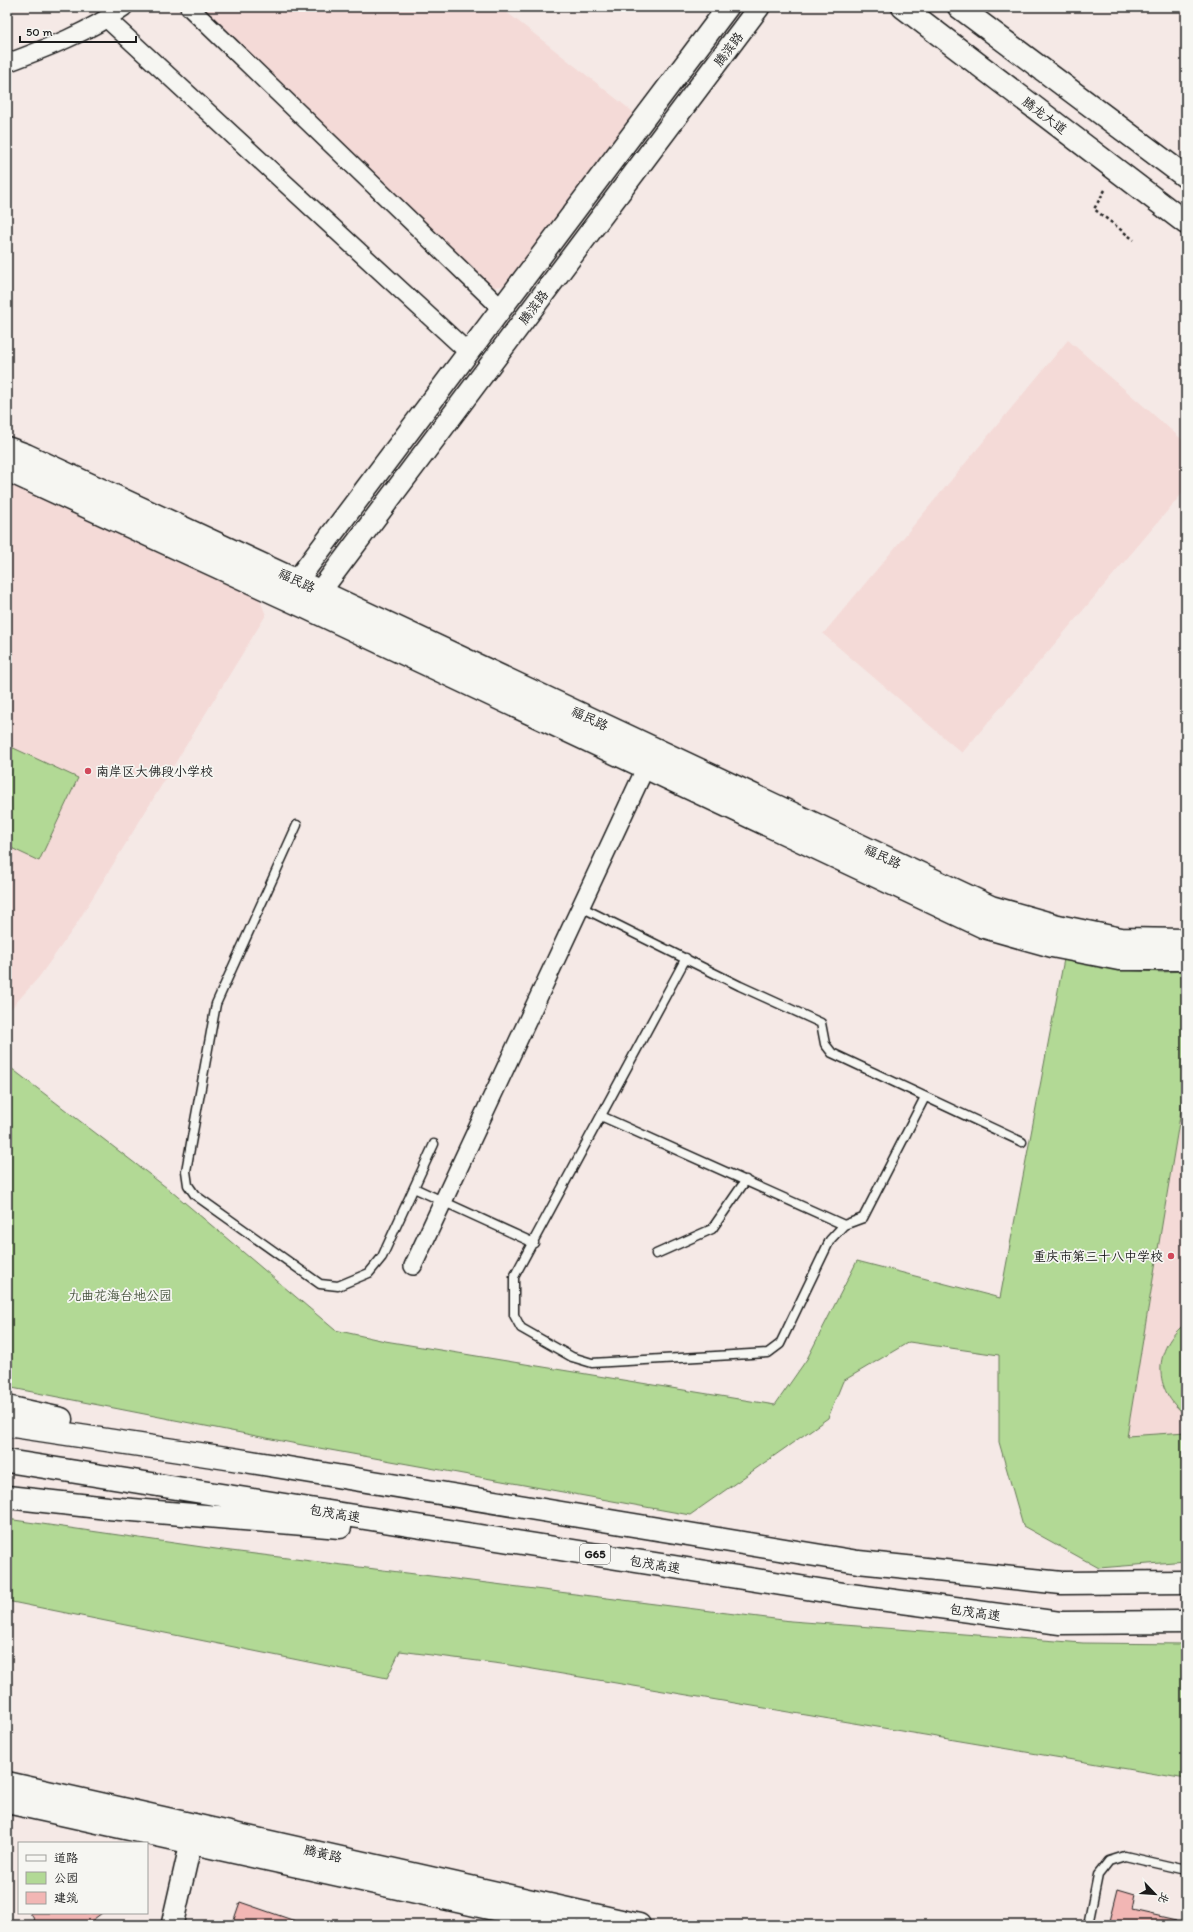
<svg xmlns="http://www.w3.org/2000/svg" width="1193" height="1932" font-family="Itim,'LXGW WenKai TC',sans-serif">
<style>
.built{fill:#f4dad7}
.green{fill:#b2d995;stroke:#677a58}
.building{fill:#f2b6b4;stroke:#1c1c1c}
.lines{fill:none;stroke-linecap:round;stroke-linejoin:round}
.service-casing{stroke:#1c1c1c;stroke-width:11}
.minor-casing{stroke:#1c1c1c;stroke-width:20}
.tertiary-casing{stroke:#1c1c1c;stroke-width:24}
.secondary-casing{stroke:#1c1c1c;stroke-width:25}
.primary-casing{stroke:#1c1c1c;stroke-width:25}
.motorway-casing{stroke:#1c1c1c;stroke-width:25}
.path{stroke:#1c1c1c;stroke-width:2.5;stroke-dasharray:3 3;stroke-linecap:butt}
.service{stroke:#f6f6f2;stroke-width:8}
.minor{stroke:#f6f6f2;stroke-width:17}
.tertiary{stroke:#f6f6f2;stroke-width:21}
.secondary{stroke:#f6f6f2;stroke-width:22}
.primary{stroke:#f6f6f2;stroke-width:22}
.motorway{stroke:#f6f6f2;stroke-width:22}
.poi-dot{fill:#d1495b;stroke:#f6f6f2;stroke-width:1.5}
.labels{text-anchor:middle;stroke-width:3.5;stroke-linejoin:round;paint-order:stroke}
.shield{fill:#f6f6f2;stroke:#5d5d5c;stroke-width:1}
.shield-label{font-size:12px;font-weight:bold;fill:#1c1c1c}
.street-label{font-size:13px;fill:#1c1c1c;stroke:#f6f6f2}
.poi-label{font-size:13px;fill:#1c1c1c;stroke:#f6f6f2;text-anchor:start}
.park-label{font-size:13px;fill:#495540;stroke:#f6f6f2}
</style>
<rect width="100%" height="100%" fill="#f5e9e6"/>
<filter id="ink" filterUnits="userSpaceOnUse"><feTurbulence type="fractalNoise" baseFrequency=".025" numOctaves="2"/><feDisplacementMap in="SourceGraphic" scale="8" xChannelSelector="R" yChannelSelector="G"/><feConvolveMatrix kernelMatrix="1 2 1 2 8 2 1 2 1" color-interpolation-filters="sRGB"/></filter>
<g filter="url(#ink)">
<path class="built" d="M201 7H500L637 115 511 285 493 287Z
M1068 340 1186 443V489L962 753 823 634Z
M7 478 258 596 266 615 74 928 39 977 7 1013Z
M1186 1080V1432L1127 1437Z"/>
<path class="green" d="M7 745 78 778 39 861 7 846Z
M1064 959 1120 970 1162 972 1186 971V1080L1127 1436 1186 1432V1561L1099 1568 1023 1526 999 1442V1355L909 1342 843 1381 828 1418 690 1515 297 1444 7 1387V1065L171 1191 335 1330 385 1341 775 1405 807 1359 857 1261 1000 1298Z
M1186 1323V1415C1152 1390 1153 1348 1186 1323Z
M7 1519 223 1550 791 1621 1083 1643 1186 1644V1779L509 1665 400 1651 387 1678 7 1601Z"/>
<path class="building" d="M1118 1889 1135 1894 1132 1910 1176 1920V1925H1109Z
M240 1902 301 1923 300 1925H232Z
M30 1913H102L86 1925H38Z"/>
<g class="lines">
<g class="service-casing">
<path id="service" d="M297 825 216 1004 186 1171 188 1185 195 1195 320 1284 338 1286 369 1273 382 1257 434 1144
M581 907 740 986 821 1023 825 1044 832 1053 1022 1142
M686 958 514 1277V1315L521 1328 572 1357 592 1363 768 1353 780 1344 830 1240 844 1225 863 1218 925 1097
M601 1116 844 1225
M414 1188 534 1243
M656 1254 712 1229 746 1180
M1088 1925 1098 1875 1109 1861 1125 1856 1186 1870"/>
</g>
<g class="minor-casing">
<path id="minor" d="M189 7 502 309
M107 19 469 353
M7 63C47 48 89 32 124 7
M413 1266 650 758"/>
</g>
<g class="tertiary-casing">
<path id="tertiary" d="M286 595 728 7
M309 606 759 7
M172 1925 195 1825"/>
</g>
<g class="secondary-casing">
<path id="secondary" d="M7 448 26 455 319 591 991 907 1058 926 1121 939 1186 940
M7 470 307 608 984 927 1052 946 1119 959H1186
M7 1783 639 1925
M7 1802 566 1925"/>
</g>
<g class="primary-casing">
<path id="primary" d="M903 7 1186 223
M959 7 1186 177"/>
</g>
<g class="motorway-casing">
<path id="motorway" d="M7 1407 61 1419
M7 1425 233 1459 858 1562 1062 1583 1186 1582
M7 1461 850 1595 1060 1623 1186 1622
M7 1497 108 1508 340 1527"/>
</g>
<path class="path" d="M1105 190 1094 209 1134 240"/>
<use href="#service" class="service"/>
<use href="#minor" class="minor"/>
<use href="#tertiary" class="tertiary"/>
<use href="#secondary" class="secondary"/>
<use href="#primary" class="primary"/>
<use href="#motorway" class="motorway"/>
</g>
</g>
<g class="poi-dot">
<circle cx="88" cy="771" r="4"/>
<circle cx="1171" cy="1256" r="4"/>
</g>
<g class="labels">
<rect class="shield" x="580" y="1544" width="30" height="20" rx="3"/>
<g class="shield-label">
<text x="595" y="1558">G65</text>
</g>
<g class="street-label">
<text transform="translate(728 49) rotate(-53)" y="5">腾滨路</text>
<text transform="translate(1045 115) rotate(37)" y="5">腾龙大道</text>
<text transform="translate(533 307) rotate(-53)" y="5">腾滨路</text>
<text transform="translate(297 580) rotate(25)" y="5">福民路</text>
<text transform="translate(590 718) rotate(25)" y="5">福民路</text>
<text transform="translate(883 856) rotate(25)" y="5">福民路</text>
<text transform="translate(335 1513) rotate(9)" y="5">包茂高速</text>
<text transform="translate(655 1564) rotate(9)" y="5">包茂高速</text>
<text transform="translate(975 1612) rotate(8)" y="5">包茂高速</text>
<text transform="translate(323 1853) rotate(13)" y="5">腾黄路</text>
</g>
<g class="poi-label">
<text x="96" y="776">南岸区大佛段小学校</text>
<text x="1163" y="1261" text-anchor="end">重庆市第三十八中学校</text>
</g>
<g class="park-label">
<text x="120" y="1300">九曲花海台地公园</text>
</g>
</g>
<rect width="1193" height="1932" fill="none" stroke="#f6f6f2" stroke-width="24"/>
<rect x="12" y="12" width="1169" height="1908" fill="none" stroke="#1c1c1c" stroke-width="1.5" filter="url(#ink)"/>
<rect x="18" y="1842" width="130" height="72" fill="#f6f6f2" stroke="#9f9f9c"/>
<rect x="26" y="1855" width="20" height="6" fill="#f6f6f2" stroke="#9f9f9c"/>
<text x="54" y="1862" font-size="12" fill="#1c1c1c">道路</text>
<rect x="26" y="1872" width="20" height="12" fill="#b2d995" stroke="#9f9f9c"/>
<text x="54" y="1882" font-size="12" fill="#1c1c1c">公园</text>
<rect x="26" y="1892" width="20" height="12" fill="#f2b6b4" stroke="#9f9f9c"/>
<text x="54" y="1902" font-size="12" fill="#1c1c1c">建筑</text>
<g transform="translate(1155 1894) rotate(115)" stroke="#f6f6f2" stroke-width="3" paint-order="stroke">
<path d="M0-3L7 15L0 10L-7 15Z" fill="#1c1c1c"/>
<text y="-6" font-size="11" font-weight="bold" text-anchor="middle" fill="#1c1c1c">北</text>
</g>
<path d="M20 36v6h116v-6" fill="none" stroke="#1c1c1c" stroke-width="2"/>
<text x="26" y="36" font-size="12" fill="#1c1c1c" stroke="#f6f6f2" stroke-width="3" paint-order="stroke">50 m</text>
</svg>
